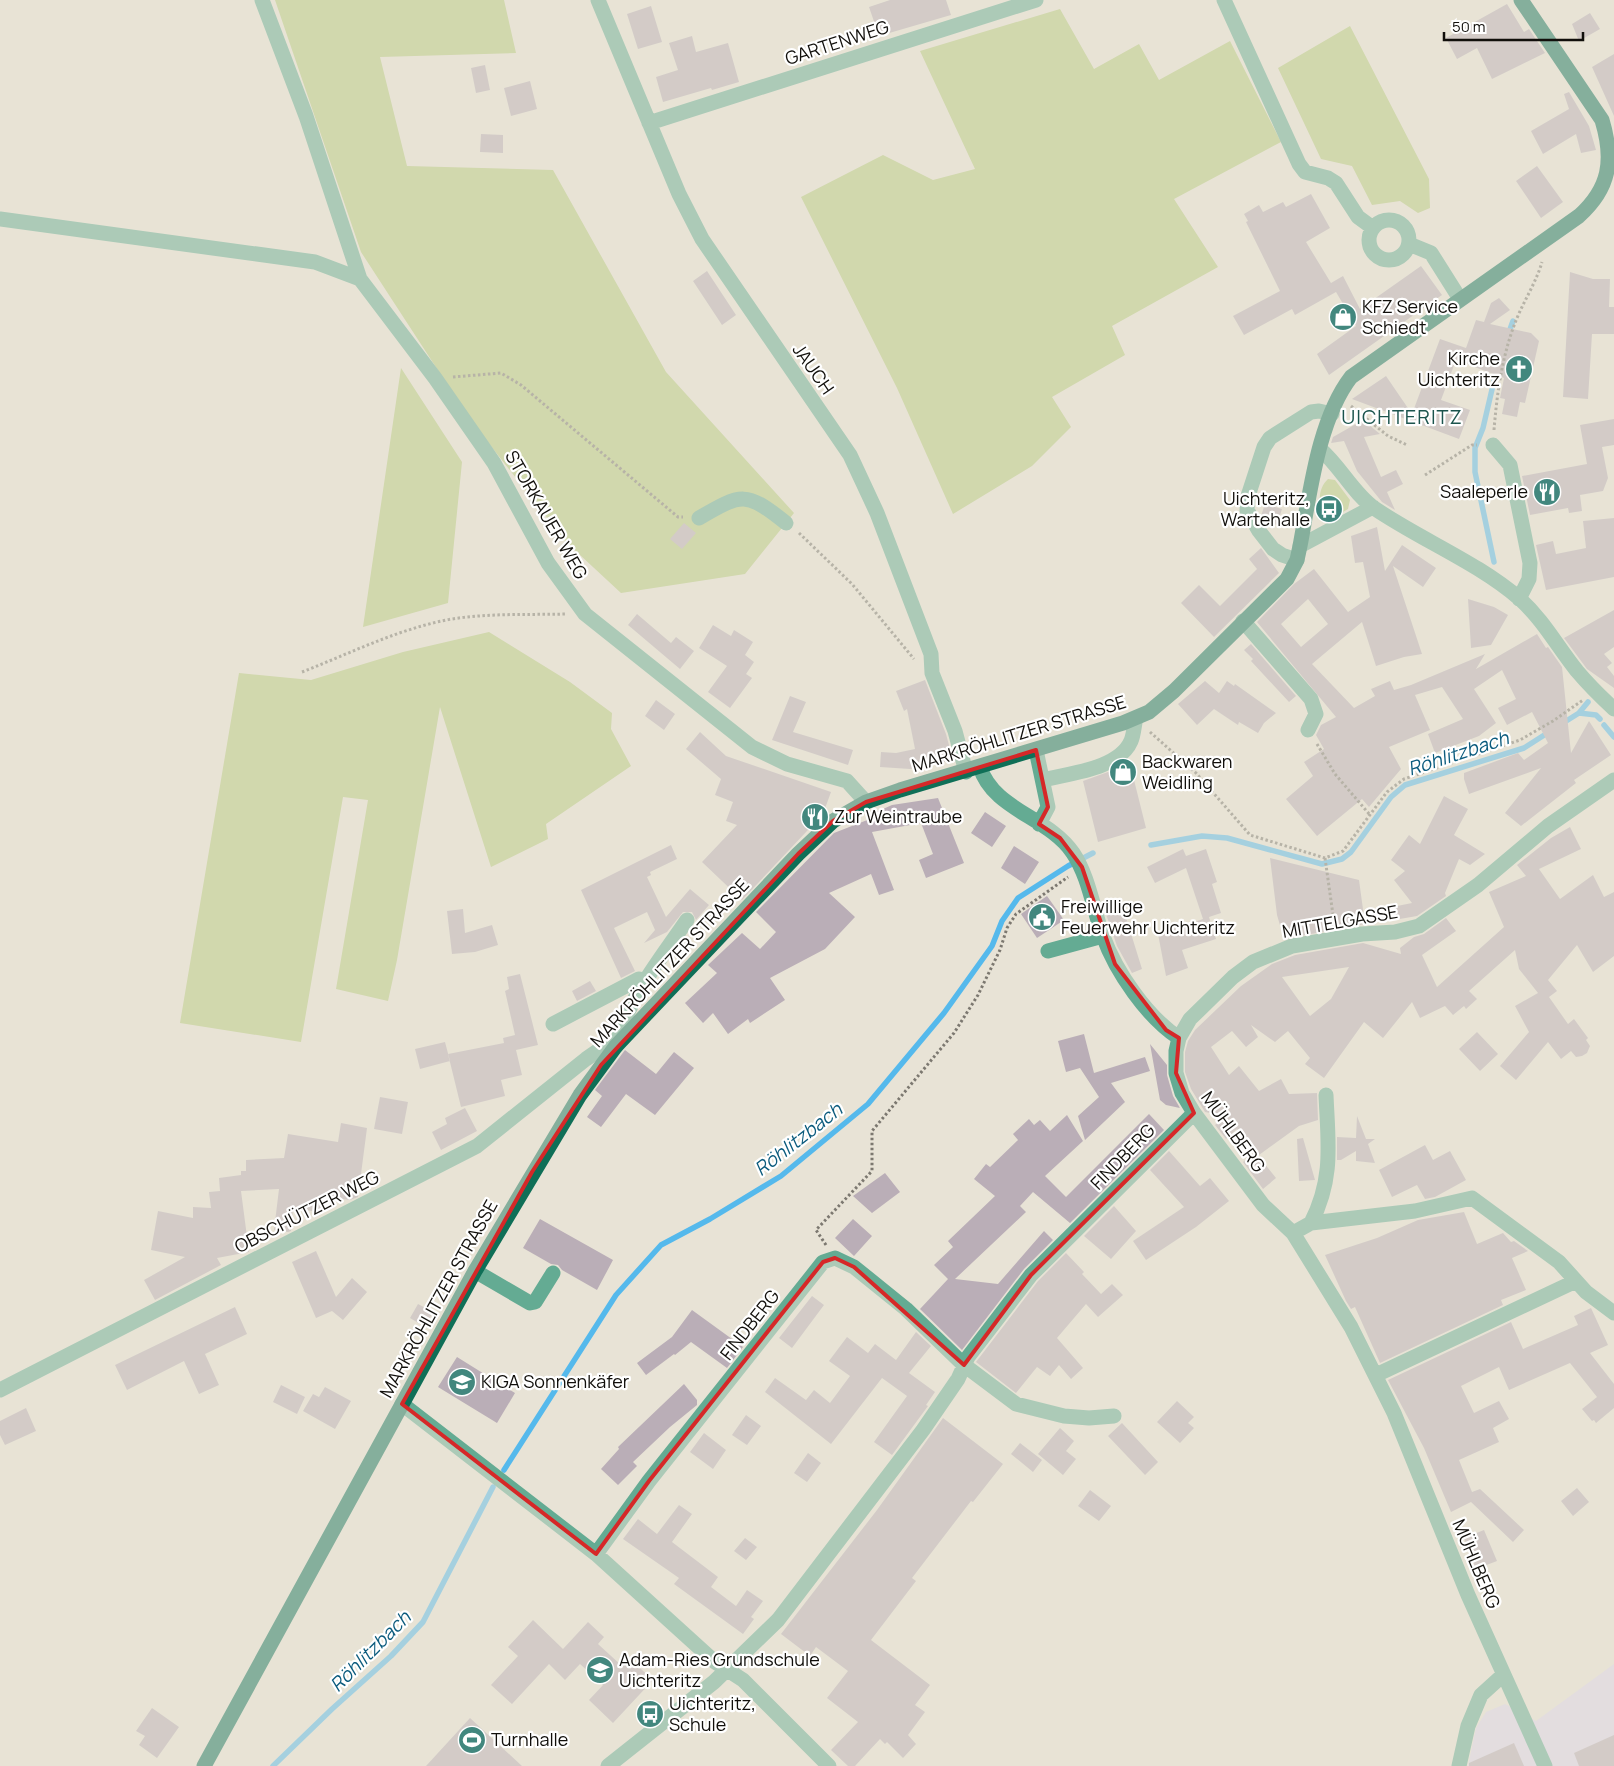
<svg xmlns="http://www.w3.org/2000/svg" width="1614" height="1766" font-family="Manrope,sans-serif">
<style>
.commercial{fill:#ddd5ea}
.green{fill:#b6c97c}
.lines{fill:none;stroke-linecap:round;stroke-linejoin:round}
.stream{stroke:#55b9ec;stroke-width:5.5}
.building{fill:#baaeb7;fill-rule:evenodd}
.path{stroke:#7c7870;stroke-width:3;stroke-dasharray:2.5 2.5;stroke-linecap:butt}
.minor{stroke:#64ab93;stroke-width:15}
.major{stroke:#0f6f57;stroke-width:15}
.marked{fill:none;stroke:#d62828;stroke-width:4;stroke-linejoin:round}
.labels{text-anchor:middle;stroke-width:4.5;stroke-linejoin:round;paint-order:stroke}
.street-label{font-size:18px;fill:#110f0b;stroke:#fff}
.poi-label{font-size:18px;fill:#110f0b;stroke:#fff;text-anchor:start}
.water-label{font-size:19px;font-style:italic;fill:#0b5b7d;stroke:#fff}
.quarter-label{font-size:20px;letter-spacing:1px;fill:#1b544d;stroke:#fff}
</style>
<rect width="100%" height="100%" fill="#e8e3d6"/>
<path class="commercial" d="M1614 1664V1766H1468L1476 1728 1486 1712 1505 1704 1536 1721Z"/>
<path class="green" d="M275 0H504L516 53 380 57 407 166 553 170 666 372 794 513 745 574 621 593 566 542 469 418 361 252Z
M1060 9 1094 69 1139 44 1159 80 1230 41 1281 142 1174 199 1218 267 1112 326 1125 355 1052 397 1071 427 1032 466 953 514 897 388 801 197 883 155 933 180 975 169 920 51Z
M1350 26 1429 179 1430 208 1418 213 1400 201 1372 205 1352 166 1321 159 1278 68Z
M401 368 462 462 448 603 363 627Z
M1328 479 1335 480 1350 500 1348 509 1333 518C1317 512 1316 490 1328 479Z
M489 632 570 682 612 713 611 729 631 766 546 824 548 839 491 867 440 707 397 960 388 1001 336 989 368 800 343 797 301 1042 180 1023 239 673 311 680 403 652Z"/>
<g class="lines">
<path class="stream" d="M1508 335 1513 321
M1494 562 1475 472V448L1483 428 1497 368
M1579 713 1596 715 1600 719
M1563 723 1579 713 1588 702
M1604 725 1614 737
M1151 845 1202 836 1227 838 1322 864 1342 859 1351 852 1391 797 1405 785 1524 748 1549 732
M504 1470 616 1295 661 1245 710 1219 781 1176 868 1104 944 1013 992 946 1002 921 1018 898 1068 866 1093 853
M273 1766 332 1709 391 1656 423 1622 493 1487"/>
</g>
<path class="building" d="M890 0H946L951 15 879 36 869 7Z
M1507 4 1524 32 1529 29 1545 53 1492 79 1477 48 1457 59 1446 38Z
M651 6 662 42 638 49 627 14Z
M1590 13 1600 29 1579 41 1572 24Z
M692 36 696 52 728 43 739 82 712 90 711 88 663 102 656 77 678 70 669 43Z
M1614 54V116L1592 67Z
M485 65 490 90 476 93 471 68Z
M530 81 537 109 511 116 504 88Z
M1569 92 1589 126 1596 150 1581 153 1576 134 1543 154 1531 131 1569 109 1564 94Z
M481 134 503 135V153L480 152Z
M1537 166 1563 202 1541 218 1516 181Z
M1311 194 1330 228 1306 242 1331 283 1343 276 1360 309 1421 266 1442 295 1329 375 1317 354 1356 326 1336 292 1295 315 1292 309 1244 335 1233 316 1280 291 1246 222 1248 221 1244 214 1259 205 1263 212 1283 202 1286 207Z
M707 271 736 315 722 325 693 281Z
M1570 272 1593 279H1610L1609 307H1614V334H1592L1588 399 1563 397Z
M1499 298 1510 310 1490 324 1531 333 1539 341 1525 403 1520 402 1517 417 1502 414 1505 399 1500 398 1504 378 1456 360 1441 400 1470 410 1459 439 1352 399 1386 376 1412 414 1440 339 1466 348 1476 320 1484 322 1491 303Z
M1614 419V445L1602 447 1608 478 1603 491 1580 495 1582 511 1569 513 1568 508 1530 515 1522 476 1587 464 1580 425Z
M1363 420 1380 434 1364 437 1381 477 1396 470 1403 484 1387 492 1395 510 1382 502 1357 471 1344 441 1331 443 1333 437Z
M1265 504 1282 509 1277 525 1264 521 1261 516Z
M1614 518V577L1546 590 1536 545 1553 541 1556 554 1586 548 1583 521Z
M684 523 696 533 682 549 670 539Z
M1377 527 1385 571 1402 545 1436 568 1423 587 1393 566 1422 654 1404 657 1376 666 1362 622 1312 664 1354 708 1375 696 1371 689 1390 681 1394 690 1411 685 1485 654 1476 669 1537 634 1546 648 1548 647 1562 667 1571 753 1589 721 1611 755 1574 780 1576 783 1521 826 1505 813 1541 768 1469 794 1464 779V773L1518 753 1524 760 1548 743 1532 712 1507 725 1498 708 1516 699 1502 670 1474 689 1496 723 1479 736 1435 753 1428 734 1463 719 1442 687 1415 695 1430 730 1389 747 1401 769 1369 807 1362 799 1317 836 1286 799 1313 776 1304 762 1324 749 1316 735 1321 725 1336 717 1257 622 1294 584 1314 569 1348 612 1370 597 1363 562 1355 563 1351 536ZM1308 599 1328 624 1301 647 1281 624Z
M1261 548 1279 573 1214 637 1181 603 1199 585 1220 606 1257 569 1249 559Z
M1468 599 1494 607 1508 615 1491 645 1471 648Z
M1614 610V647L1604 654 1612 663 1607 667 1614 676V688L1587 669 1564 638Z
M637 614 671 643 676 637 694 651 680 669 628 625Z
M713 625 731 636 734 630 753 642 745 655 754 662 746 674 752 678 730 708 708 692 727 666 699 648Z
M1251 644 1296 696 1289 702 1251 661 1253 659 1244 650Z
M925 680 946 734 953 760 910 769 880 767 881 752 896 753 915 749 907 709 904 711 896 691Z
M1205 681 1219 693 1227 681 1234 686 1235 684 1276 713 1264 723 1258 733 1239 722 1238 725 1214 709 1197 725 1178 704Z
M790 696 806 702 793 732 853 750 848 765 772 740Z
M656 700 675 714 664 730 645 716Z
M700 732 726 756 831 792 823 814 742 900 702 862 737 825 726 821 733 802 715 795 721 779 686 749Z
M1130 764 1146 828 1098 842 1083 781Z
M1444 796 1468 809 1454 835 1485 854 1470 865 1459 859 1445 893 1446 896 1417 916 1394 920 1392 907 1412 903 1394 880 1405 871 1391 860 1409 835 1420 844Z
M938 798 964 863 926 878 919 860 933 854 921 823 872 832 894 890 879 895 871 874 829 893 855 917 825 949 770 978 785 1000 750 1023 748 1019 728 1034 713 1013 703 1023 685 1003 717 973 708 965 742 933 760 949 776 932 756 912 834 833 875 817 874 813 892 805Z
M985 812 1006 826 992 847 971 833Z
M1570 827 1581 849 1539 869 1560 899 1593 875 1604 897 1614 892V956L1593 972 1577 945 1548 980 1557 991 1549 997 1568 1024 1574 1019 1588 1038 1586 1040 1590 1046 1587 1053 1582 1056 1576 1057 1571 1051 1561 1059 1548 1042 1516 1080 1500 1066 1529 1032 1515 1006 1538 993 1519 969 1515 950 1469 991 1477 999 1466 1009 1464 1006 1453 1015 1445 1006 1420 1018 1412 1002 1383 1038 1364 1022 1324 1078 1305 1064 1310 1058 1288 1031 1275 1042 1251 1025 1258 1037 1246 1047 1232 1031 1211 1047 1229 1075 1239 1066 1259 1091 1281 1079 1289 1094 1317 1093 1318 1120 1299 1126 1259 1155 1237 1129 1226 1139 1215 1125 1225 1116 1205 1112 1191 1089 1185 1072V1052L1188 1041 1195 1030 1241 986 1272 964 1295 955 1363 943 1401 954 1400 948 1414 937 1424 934 1446 918 1456 931 1422 955 1437 987 1504 927 1489 892 1526 876 1517 865 1551 838ZM1349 967 1331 999 1310 1016 1282 977Z
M671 845 677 859 650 872 651 875 647 877 666 917 690 889 709 905 696 920 692 912H683L667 932 644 943 655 930 647 912 614 928 635 971 621 978 581 890Z
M1014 846 1039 862 1025 884 1001 868Z
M1183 849 1186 856 1206 849 1217 882 1212 884 1221 913 1209 917 1216 939 1182 950 1188 968 1166 976 1158 934 1203 919 1186 868 1155 883 1147 867Z
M1270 858 1359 880 1365 924 1284 939 1277 915Z
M1047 896 1064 920 1037 938 1021 914Z
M463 909 465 933 492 925 498 945 475 952 452 954 447 911Z
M1124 911 1142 969 1132 973 1117 946 1106 914Z
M520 974 538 1045 516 1050 522 1075 501 1080 505 1096 461 1107 448 1054 504 1043 503 1038 515 1035 505 991 509 989 507 977Z
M590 981 596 991 577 1001 572 991Z
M1477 1032 1498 1054 1480 1071 1459 1049Z
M1084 1034 1094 1073 1145 1057 1150 1071 1111 1083 1125 1102 1085 1140 1078 1116 1099 1097 1080 1068 1066 1072 1058 1041Z
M445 1042 450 1061 420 1069 415 1049Z
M1150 1044 1167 1065V1075L1173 1096 1180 1108 1166 1105 1160 1100Z
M625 1050 656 1074 674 1052 694 1068 655 1115 626 1094 601 1127 587 1117 602 1096 595 1090Z
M380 1097 408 1102 402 1134 374 1129Z
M465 1108 477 1131 441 1150 432 1132 447 1124 445 1118Z
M1149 1114 1164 1130 1070 1223 1033 1192 1020 1206 1026 1212 955 1279 998 1284 1044 1231 1053 1240 1024 1269 962 1350 920 1309 948 1279 934 1265 953 1247 948 1241 995 1196 974 1179 986 1164 990 1167 1018 1140 1013 1134 1029 1119 1034 1125 1040 1120 1050 1131 1067 1115 1083 1141 1045 1176 1066 1197Z
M1357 1116 1366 1139H1375L1368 1144 1375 1163 1356 1161V1151L1341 1160H1337V1137L1356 1138Z
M341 1123 367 1128 358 1197 350 1200 326 1197 324 1213 293 1208 291 1231 288 1232 274 1230 279 1189 241 1191 249 1252 217 1258 221 1265 155 1300 144 1280 185 1257 151 1250 158 1211 193 1218V1207L211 1208 209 1192 220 1191 219 1178 241 1175V1171H246V1160L284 1158 288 1134 338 1142Z
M1303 1138 1315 1180 1299 1181 1297 1139Z
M1425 1145 1433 1160 1450 1151 1466 1180 1435 1197 1425 1199 1417 1185 1392 1197 1379 1170Z
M1169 1151 1200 1186 1210 1178 1229 1201 1196 1227 1146 1260 1133 1241 1184 1207 1150 1170Z
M1255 1152 1276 1178 1263 1189 1243 1162Z
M885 1173 900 1192 872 1213 853 1196Z
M1114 1206 1136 1231 1111 1259 1084 1236Z
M1464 1212 1477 1244 1503 1233 1511 1242 1514 1241 1528 1251 1512 1258 1526 1290 1501 1300 1503 1305 1380 1363 1355 1307 1351 1309 1346 1301 1325 1255 1377 1238 1418 1220Z
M540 1219 613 1260 597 1290 562 1270 558 1265 551 1264 523 1248Z
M853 1219 872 1236 854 1256 835 1238Z
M316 1251 336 1297 352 1278 367 1292 343 1320 332 1311 316 1318 292 1262Z
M1066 1253 1084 1272 1082 1274 1101 1294 1112 1284 1123 1295 1098 1317 1086 1304 1057 1338 1083 1368 1071 1379 1059 1365 1050 1376 1037 1367 1016 1393 976 1362 1038 1281Z
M812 1296 824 1305 792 1348 779 1338Z
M418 1304 433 1312 425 1327 410 1318Z
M235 1307 247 1334 205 1354 219 1385 199 1394 184 1361 127 1390 115 1365Z
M1591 1308 1608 1345 1590 1353 1614 1384V1408L1596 1423 1594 1420 1592 1421 1582 1409 1597 1397 1570 1363 1509 1390 1499 1367 1461 1386 1474 1413 1499 1401 1509 1419 1493 1428 1499 1442 1459 1460 1472 1492 1480 1489 1524 1530 1513 1542 1471 1502 1451 1512 1424 1448 1388 1380 1511 1322 1523 1349 1578 1325 1574 1316Z
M692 1310 743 1347 727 1368 691 1342 675 1355 674 1354 646 1375 637 1363 672 1337Z
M916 1332 931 1346 909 1373 935 1392 926 1405 928 1406 892 1455 874 1442 907 1396 882 1378 831 1444 765 1392 775 1378 806 1400 814 1390 830 1403 850 1376 829 1361 847 1337 868 1353 875 1344 896 1360Z
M457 1357 515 1393 497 1423 438 1387Z
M684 1384 697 1400V1405L670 1427 633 1462 637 1466 618 1485 601 1469 619 1449 618 1447Z
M281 1385 305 1397 297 1414 273 1402Z
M325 1387 351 1401 335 1429 303 1411 313 1394 319 1397Z
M1177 1401 1194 1417 1188 1423 1194 1428 1180 1443 1157 1422Z
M26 1408 36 1431 5 1445 0 1435V1421Z
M746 1415 761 1426 747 1445 732 1435Z
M943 1418 1003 1464 973 1502 971 1501 912 1578 916 1581 871 1640 930 1685 915 1705 925 1712 908 1735 916 1744 903 1758 887 1742 885 1744 880 1739 855 1766H848L831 1750 858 1722 827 1698 848 1671 816 1647 810 1656 781 1634 877 1510Z
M1122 1423 1158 1462 1145 1475 1108 1436Z
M1060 1428 1074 1441 1066 1451 1076 1459 1063 1475 1038 1454Z
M704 1433 726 1450 713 1469 690 1452Z
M1020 1443 1042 1460 1033 1472 1011 1454Z
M808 1453 821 1463 807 1482 794 1473Z
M1577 1488 1589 1502 1573 1516 1561 1501Z
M1090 1490 1111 1506 1099 1521 1078 1506Z
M679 1505 692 1514 672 1542 718 1577 711 1587 736 1606 747 1590 763 1601 751 1617 754 1619 743 1634 674 1584 679 1578 623 1539 638 1519 657 1534Z
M1484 1530 1497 1561 1476 1569 1464 1538Z
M745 1538 757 1547 746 1560 734 1551Z
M533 1620 563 1649 588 1622 604 1637 598 1644 622 1666 629 1658 653 1680 613 1723 589 1700 603 1685 580 1664 565 1680 549 1664 512 1704 491 1685 518 1656 508 1647Z
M152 1708 179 1727 157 1758 139 1745 145 1736 136 1731Z
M470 1718 522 1766H426Z
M1614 1735V1766H1579L1574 1753Z
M1514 1743 1524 1766H1469V1763Z"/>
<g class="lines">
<path class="path" d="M453 377 501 373 521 385 678 517H683
M1351 406 1388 436 1407 445
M1494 430C1497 393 1502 357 1515 323 1523 302 1536 283 1542 262
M1425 475 1472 445H1477
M799 533 852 584 914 659
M302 672C351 653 400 628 452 619 490 613 529 615 567 614
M1150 732 1196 773 1250 835 1325 858 1343 851 1387 792 1404 779 1520 740 1553 721 1583 700
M1317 744 1335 774 1370 815
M1325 858 1334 922
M826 1245 816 1230 872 1171V1131L954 1033 978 995 1000 950 1007 928 1016 914 1068 877"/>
<path class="minor" d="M598 0 679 194 702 239 850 455 877 513 931 654 932 673 955 731 966 772
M1224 0 1299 164 1305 172 1328 178 1336 183 1358 217 1373 228
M649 123 1036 0
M0 219 315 262 360 279 306 116 262 0
M1369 240a20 20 0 1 1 40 0a20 20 0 1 1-40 0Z
M1409 244 1431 253 1460 299
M360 279 435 378 494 463 548 563 585 614 752 747 787 764 847 781 866 802
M1493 445 1510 465 1530 563 1529 579 1519 599
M1320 449C1340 466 1353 493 1374 508 1421 540 1477 562 1520 599 1544 621 1557 646 1577 671 1588 684 1601 697 1614 709
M699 518C742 493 746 491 786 523
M1300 546 1373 507
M1297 560 1282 555 1273 549 1259 531 1247 510 1248 496 1264 447 1270 438 1311 412 1319 411 1332 414
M1243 621 1311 699 1316 714 1308 730
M1036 750 1048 807 1039 824
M980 767C993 810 1049 817 1073 853 1089 877 1093 909 1103 936 1116 972 1147 1017 1179 1038
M1043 780C1070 773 1119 769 1131 741 1134 734 1134 725 1136 718
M1048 951 1103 936
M553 1024 639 979 646 981
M1311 1223C1334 1178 1328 1143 1326 1095
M1293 1233 1311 1223 1415 1211 1472 1198 1559 1262 1586 1292 1614 1313
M475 1271 530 1303 535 1302 553 1273
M1376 1375 1576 1281
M0 1390 477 1146 586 1059 599 1050 616 1046C627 999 660 960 687 920
M402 1404 596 1554 715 1662 743 1680 829 1766
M596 1554 649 1481 823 1262 835 1258 854 1267 906 1309 964 1365 1016 1404 1064 1416 1089 1418 1114 1416
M608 1766 714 1682 778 1620 923 1430 958 1379 968 1357 1031 1275 1194 1113
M1459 1766 1468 1726 1481 1695 1503 1675
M1545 1766 1468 1595 1394 1413 1351 1327 1293 1233 1263 1205 1194 1113 1182 1093 1176 1073V1051L1179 1038 1190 1019 1233 977 1253 962 1292 946 1362 934 1395 932 1419 926 1478 885 1548 826 1614 780"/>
<path class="major" d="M204 1766 475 1271 580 1095 616 1046 798 854 833 821 866 802 900 790 1123 723 1149 712 1174 691 1287 579 1297 560 1300 546C1310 494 1318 420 1351 377L1579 216C1610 188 1614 160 1602 120L1521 0"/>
</g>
<path d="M0 0H1614V1766H0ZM1036 750 1048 807 1039 824 1060 838 1082 867 1115 964 1166 1030 1179 1038 1176 1073 1194 1113 1031 1275 964 1365 854 1267 835 1258 823 1262 649 1481 596 1554 402 1404 532 1172 601 1065 798 854 833 821 866 802Z" fill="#e8e3d6" fill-opacity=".55" fill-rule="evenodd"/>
<path class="marked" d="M1036 750 1048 807 1039 824 1060 838 1082 867 1115 964 1166 1030 1179 1038 1176 1073 1194 1113 1031 1275 964 1365 854 1267 835 1258 823 1262 649 1481 596 1554 402 1404 532 1172 601 1065 798 854 833 821 866 802Z"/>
<defs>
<g id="shop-disc" transform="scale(1.4375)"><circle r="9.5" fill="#42877e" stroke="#fff"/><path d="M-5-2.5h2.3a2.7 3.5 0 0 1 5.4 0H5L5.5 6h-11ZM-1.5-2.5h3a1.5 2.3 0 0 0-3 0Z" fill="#fff"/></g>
<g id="church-disc" transform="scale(1.4375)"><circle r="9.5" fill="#42877e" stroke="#fff"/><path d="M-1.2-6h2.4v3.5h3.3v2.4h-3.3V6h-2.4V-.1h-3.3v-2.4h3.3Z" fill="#fff"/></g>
<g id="restaurant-disc" transform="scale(1.4375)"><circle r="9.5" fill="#42877e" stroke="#fff"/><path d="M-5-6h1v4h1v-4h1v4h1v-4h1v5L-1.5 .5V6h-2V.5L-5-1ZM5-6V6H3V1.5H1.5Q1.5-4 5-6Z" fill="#fff"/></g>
<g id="bus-disc" transform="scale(1.4375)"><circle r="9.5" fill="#42877e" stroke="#fff"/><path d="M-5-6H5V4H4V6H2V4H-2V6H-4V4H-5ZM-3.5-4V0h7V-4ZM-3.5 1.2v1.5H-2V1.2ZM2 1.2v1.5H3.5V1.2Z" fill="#fff"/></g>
<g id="civic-disc" transform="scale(1.4375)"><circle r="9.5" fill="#42877e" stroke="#fff"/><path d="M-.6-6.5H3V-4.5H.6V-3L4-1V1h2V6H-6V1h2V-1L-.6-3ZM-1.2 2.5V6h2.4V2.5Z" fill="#fff"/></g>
<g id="school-disc" transform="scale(1.4375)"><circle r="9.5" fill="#42877e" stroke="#fff"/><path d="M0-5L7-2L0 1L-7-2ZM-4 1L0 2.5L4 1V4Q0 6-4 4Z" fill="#fff"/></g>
<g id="stadium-disc" transform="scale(1.4375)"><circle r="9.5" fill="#42877e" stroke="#fff"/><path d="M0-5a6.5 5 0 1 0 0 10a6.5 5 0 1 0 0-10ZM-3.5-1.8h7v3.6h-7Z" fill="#fff"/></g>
</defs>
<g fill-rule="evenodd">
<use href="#shop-disc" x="1343" y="317"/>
<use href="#church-disc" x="1519" y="369"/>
<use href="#restaurant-disc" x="1547" y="492"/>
<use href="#bus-disc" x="1329" y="509"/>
<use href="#shop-disc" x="1123" y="772"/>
<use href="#restaurant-disc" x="815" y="817"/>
<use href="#civic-disc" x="1042" y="917"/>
<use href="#school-disc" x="462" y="1382"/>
<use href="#school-disc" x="600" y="1670"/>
<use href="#bus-disc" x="650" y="1714"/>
<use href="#stadium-disc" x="472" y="1740"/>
</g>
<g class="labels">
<g class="street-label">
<text transform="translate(837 43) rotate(-18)" y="6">GARTENWEG</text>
<text transform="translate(813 369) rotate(55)" y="6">JAUCH</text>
<text transform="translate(546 515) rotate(60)" y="6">STORKAUER WEG</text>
<text transform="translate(1019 734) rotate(-17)" y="6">MARKRÖHLITZER STRASSE</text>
<text transform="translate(1340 922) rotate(-10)" y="6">MITTELGASSE</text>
<text transform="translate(670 963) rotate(-47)" y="6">MARKRÖHLITZER STRASSE</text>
<text transform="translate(1233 1132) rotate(54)" y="6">MÜHLBERG</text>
<text transform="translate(1123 1157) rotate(-46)" y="6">FINDBERG</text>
<text transform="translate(307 1212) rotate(-27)" y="6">OBSCHÜTZER WEG</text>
<text transform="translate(439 1299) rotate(-61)" y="6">MARKRÖHLITZER STRASSE</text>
<text transform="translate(750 1325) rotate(-52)" y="6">FINDBERG</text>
<text transform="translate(1476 1564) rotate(67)" y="6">MÜHLBERG</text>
</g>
<g class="poi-label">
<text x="1362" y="313">KFZ Service<tspan x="1362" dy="21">Schiedt</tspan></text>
<text x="1500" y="365" text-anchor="end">Kirche<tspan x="1500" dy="21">Uichteritz</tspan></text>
<text x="1528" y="498" text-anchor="end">Saaleperle</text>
<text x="1310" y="505" text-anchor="end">Uichteritz,<tspan x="1310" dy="21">Wartehalle</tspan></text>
<text x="1142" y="768">Backwaren<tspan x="1142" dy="21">Weidling</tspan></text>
<text x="834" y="823">Zur Weintraube</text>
<text x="1061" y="913">Freiwillige<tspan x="1061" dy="21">Feuerwehr Uichteritz</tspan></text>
<text x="481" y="1388">KIGA Sonnenkäfer</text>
<text x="619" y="1666">Adam-Ries Grundschule<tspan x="619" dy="21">Uichteritz</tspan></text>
<text x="669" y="1710">Uichteritz,<tspan x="669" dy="21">Schule</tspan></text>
<text x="491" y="1746">Turnhalle</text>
</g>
<g class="water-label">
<text transform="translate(1458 753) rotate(-18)" y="7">Röhlitzbach</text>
<text transform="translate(798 1139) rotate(-38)" y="7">Röhlitzbach</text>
<text transform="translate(370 1651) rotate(-45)" y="7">Röhlitzbach</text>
</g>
<g class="quarter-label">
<text x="1402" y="424">UICHTERITZ</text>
</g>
</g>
<path d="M1444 32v8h139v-8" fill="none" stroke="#110f0b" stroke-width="2.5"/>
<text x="1452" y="32" font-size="15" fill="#110f0b" stroke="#ffffff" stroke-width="4" paint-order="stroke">50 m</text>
</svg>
